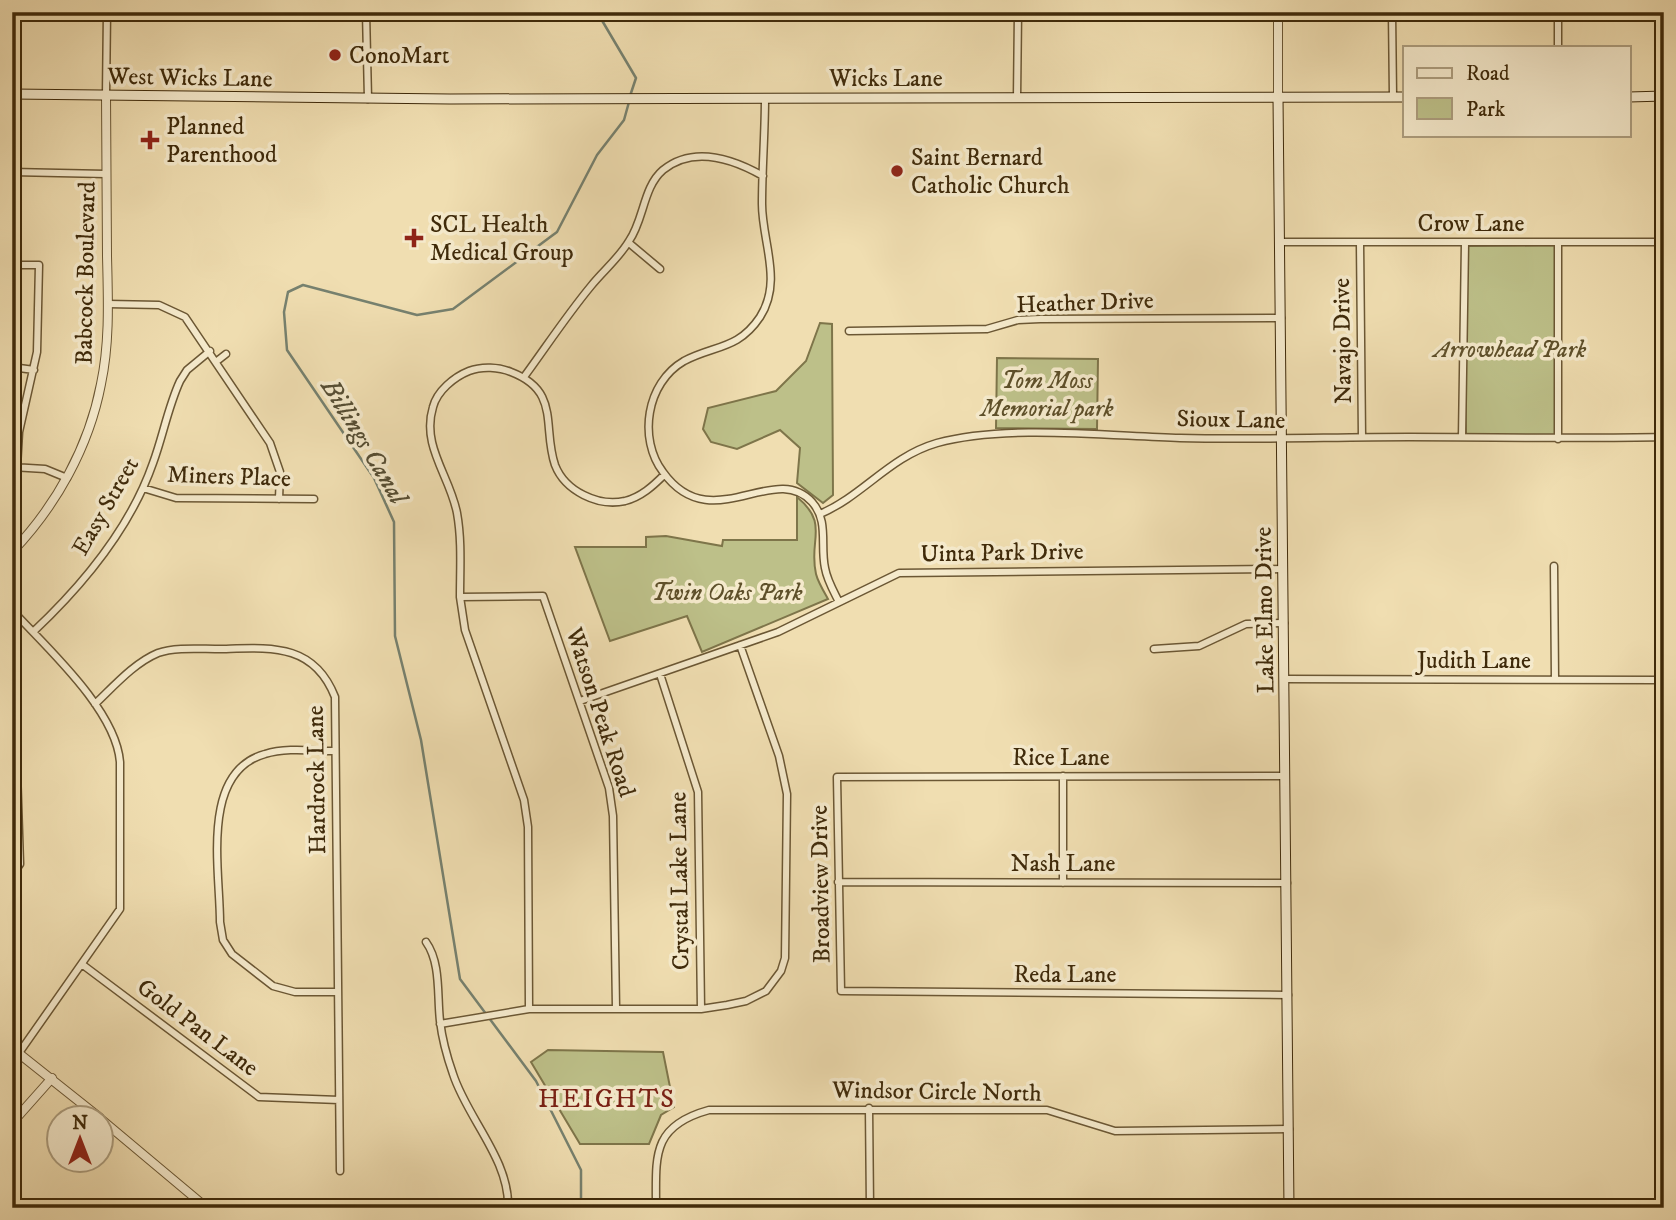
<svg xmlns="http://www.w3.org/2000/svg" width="1676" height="1220" font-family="'IM FELL DW Pica',serif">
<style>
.green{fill:#bdc089;stroke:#7e754a;stroke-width:2}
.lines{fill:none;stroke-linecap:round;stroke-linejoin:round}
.stream{stroke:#76816f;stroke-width:2.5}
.minor-casing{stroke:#6b5734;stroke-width:9}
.tertiary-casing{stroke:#6b5734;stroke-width:10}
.secondary-casing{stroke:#3f2a0a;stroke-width:11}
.minor{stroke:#f5eacc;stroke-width:6}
.tertiary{stroke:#f5eacc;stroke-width:8}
.secondary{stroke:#f5eacc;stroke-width:9}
.poi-dot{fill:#8f2418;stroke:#f5eacc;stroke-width:2.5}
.labels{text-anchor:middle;stroke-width:7;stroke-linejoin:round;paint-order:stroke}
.poi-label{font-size:24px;fill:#3f2a0a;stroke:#f5eacc;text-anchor:start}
.street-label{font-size:24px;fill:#3f2a0a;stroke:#f5eacc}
.park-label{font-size:24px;font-style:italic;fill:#5e502a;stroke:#f5eacc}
.water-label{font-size:26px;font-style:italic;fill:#564e34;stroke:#f5eacc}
.neighbourhood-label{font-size:26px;letter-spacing:2px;fill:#7a1f14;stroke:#f5eacc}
</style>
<rect width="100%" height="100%" fill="#f0deb1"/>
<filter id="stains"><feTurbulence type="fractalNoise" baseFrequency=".00286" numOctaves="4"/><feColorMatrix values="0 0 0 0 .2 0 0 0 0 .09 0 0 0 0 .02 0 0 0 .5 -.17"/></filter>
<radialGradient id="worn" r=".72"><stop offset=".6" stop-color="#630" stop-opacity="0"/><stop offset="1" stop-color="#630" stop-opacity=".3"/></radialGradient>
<path class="green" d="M1558 245 1555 436 1466 437 1464 352 1468 246Z
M820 323 832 324 833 495 823 503 797 483 800 448 780 430 737 449 711 442 703 429 708 408 776 391 806 361Z
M997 358 1098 359 1097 429 996 428Z
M797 497C830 524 808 540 816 574 818 582 824 592 828 599L702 652 687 616 610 641 575 547H646V537L666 536 722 546 723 540H797Z
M548 1050 663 1052 674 1107 661 1115 649 1144H580L531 1062Z"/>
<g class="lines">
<path class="stream" d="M597 12 636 78 630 96
M581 1208V1170L536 1081 460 979 421 740 395 636 394 522 374 478 287 350 284 312 288 292 303 285 417 315 453 309 557 232 597 155 624 120 629 102"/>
<g class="minor-casing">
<path id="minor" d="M366 12 368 99
M1392 12 1393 97
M1558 12V47
M106 95 107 12
M765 98C765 133 762 168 762 204 762 242 783 281 760 317 738 350 714 345 684 361 646 383 638 439 663 472 711 539 774 460 812 502 829 521 820 545 825 568 827 580 833 590 839 602
M1017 98 1018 12
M12 172 106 174
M1279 242H1664
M1558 242V439
M629 243 660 269
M1360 243 1362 437
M12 265H39L37 352 19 432 17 467
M108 304 159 305 185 317 270 443 280 472 279 499
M849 331 987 329 1018 320 1040 319 1281 318
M217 361 226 354
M12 367 34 370
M524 377C546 347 567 315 591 286 603 271 619 258 629 241 644 220 643 187 663 170 694 145 733 159 763 176
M1462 437 1465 243
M12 467 45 469 67 478
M143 488 176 498 314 499
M820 514C864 495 889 457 937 443 1006 424 1108 436 1180 438 1257 440 1333 437 1409 437 1494 437 1579 439 1664 437
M1554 566 1555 679
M460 597 465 630 524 800 528 827 529 1009
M12 610C47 648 116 710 120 762V909L19 1053
M33 632C83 585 130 529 153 463 163 436 168 407 180 381L187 370 210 351
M1154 649 1199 646 1246 624 1284 623
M660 674 698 792 701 1009
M1285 679 1664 680
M580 701 778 632 899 573 1283 569
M95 704C114 686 134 663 158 653 175 647 199 649 217 649 267 648 313 641 335 697L340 1171
M335 751C313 751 287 747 265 754 200 772 220 870 220 922L223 940 232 954 273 986 295 992H338
M12 766 17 771 20 864 12 875
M1063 776V883
M1285 776 837 777 841 991 1288 995
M838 882 1287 883
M426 942C441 963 437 995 440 1021 442 1038 447 1057 453 1074 467 1118 510 1160 508 1208
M83 965 259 1097 339 1100
M616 1008 613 816 609 788 543 596 460 597C460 569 462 541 457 513 450 476 421 446 433 407 437 391 454 377 469 371 482 366 499 367 511 372 561 391 542 427 555 465 565 491 598 507 625 501 641 497 653 486 664 475
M440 1024 529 1009H701L727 1005 746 1001 766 991 781 971 785 958 787 794 779 756 740 645
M869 1108 870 1208
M656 1208C656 1156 651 1126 709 1110H1047L1115 1131 1289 1129"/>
</g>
<g class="tertiary-casing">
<path id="tertiary" d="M1278 12V97
M12 552C56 506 89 447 101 384 110 342 108 298 107 256 107 202 106 149 106 95
M12 1048 100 1118
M102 1120 207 1208
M12 1123 52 1078"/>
</g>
<g class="secondary-casing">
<path id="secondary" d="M12 94 450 99 1405 97
M1278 97 1289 1208
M1629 97 1664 96"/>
</g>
<use href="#minor" class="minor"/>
<use href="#tertiary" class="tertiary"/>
<use href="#secondary" class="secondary"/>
</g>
<g class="poi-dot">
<circle cx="335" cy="55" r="7"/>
<path d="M146.5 129.5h7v7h7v7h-7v7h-7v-7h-7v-7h7z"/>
<circle cx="897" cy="171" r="7"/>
<path d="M410.5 227.5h7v7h7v7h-7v7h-7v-7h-7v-7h7z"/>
</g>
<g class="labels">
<g class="poi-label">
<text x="349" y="63">ConoMart</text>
<text x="166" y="134">Planned<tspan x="166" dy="28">Parenthood</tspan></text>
<text x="911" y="165">Saint Bernard<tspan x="911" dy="28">Catholic Church</tspan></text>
<text x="430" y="232">SCL Health<tspan x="430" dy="28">Medical Group</tspan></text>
</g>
<g class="street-label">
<text transform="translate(190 77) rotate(1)" y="8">West Wicks Lane</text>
<text x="886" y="86">Wicks Lane</text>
<text x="1471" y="231">Crow Lane</text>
<text transform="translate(85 273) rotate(-89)" y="8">Babcock Boulevard</text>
<text transform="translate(1085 302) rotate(-2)" y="8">Heather Drive</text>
<text transform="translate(1342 341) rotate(-91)" y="8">Navajo Drive</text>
<text transform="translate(1231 419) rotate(1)" y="8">Sioux Lane</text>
<text transform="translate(229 476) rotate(2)" y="8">Miners Place</text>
<text transform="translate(105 506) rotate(-60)" y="8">Easy Street</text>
<text transform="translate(1002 552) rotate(-1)" y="8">Uinta Park Drive</text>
<text transform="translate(1264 610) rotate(-91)" y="8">Lake Elmo Drive</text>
<text x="1474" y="668">Judith Lane</text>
<text transform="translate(601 712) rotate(72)" y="8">Watson Peak Road</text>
<text x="1061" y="765">Rice Lane</text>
<text transform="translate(316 780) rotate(-91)" y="8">Hardrock Lane</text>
<text x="1063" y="871">Nash Lane</text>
<text transform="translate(679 881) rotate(-91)" y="8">Crystal Lake Lane</text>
<text transform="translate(820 884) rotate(-91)" y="8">Broadview Drive</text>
<text x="1065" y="982">Reda Lane</text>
<text transform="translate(198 1027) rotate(37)" y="8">Gold Pan Lane</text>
<text transform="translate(937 1091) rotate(1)" y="8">Windsor Circle North</text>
</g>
<g class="park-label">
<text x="1510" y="357">Arrowhead Park</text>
<text x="1047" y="388">Tom Moss<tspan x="1047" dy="28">Memorial park</tspan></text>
<text x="727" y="600">Twin Oaks Park</text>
</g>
<g class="water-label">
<text transform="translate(365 441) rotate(59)" y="9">Billings Canal</text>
</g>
<g class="neighbourhood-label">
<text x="607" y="1107">HEIGHTS</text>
</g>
</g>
<rect width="1676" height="1220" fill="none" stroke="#f0deb1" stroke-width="42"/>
<rect x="14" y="14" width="1648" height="1192" fill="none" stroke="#3f2a0a" stroke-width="3.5"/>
<rect x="21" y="21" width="1634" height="1178" fill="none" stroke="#3f2a0a" stroke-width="2"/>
<rect x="1403" y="46" width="228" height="91" fill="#f5eacc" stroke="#ac9d7e" stroke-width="2"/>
<rect x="1417" y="68" width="35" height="10" fill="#f5eacc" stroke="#ac9d7e" stroke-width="2"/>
<text x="1466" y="80" font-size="21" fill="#3f2a0a">Road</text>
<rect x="1417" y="98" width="35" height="21" fill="#bdc089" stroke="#ac9d7e" stroke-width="2"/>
<text x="1466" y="116" font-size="21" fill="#3f2a0a">Park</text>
<g transform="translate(80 1139)"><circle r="33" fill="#f5eacc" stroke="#ac9d7e" stroke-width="2"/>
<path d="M0-5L12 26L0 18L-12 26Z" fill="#8f2418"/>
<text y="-10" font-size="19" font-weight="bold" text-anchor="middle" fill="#3f2a0a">N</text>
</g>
<rect width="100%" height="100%" filter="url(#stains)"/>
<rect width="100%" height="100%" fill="url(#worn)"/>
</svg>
